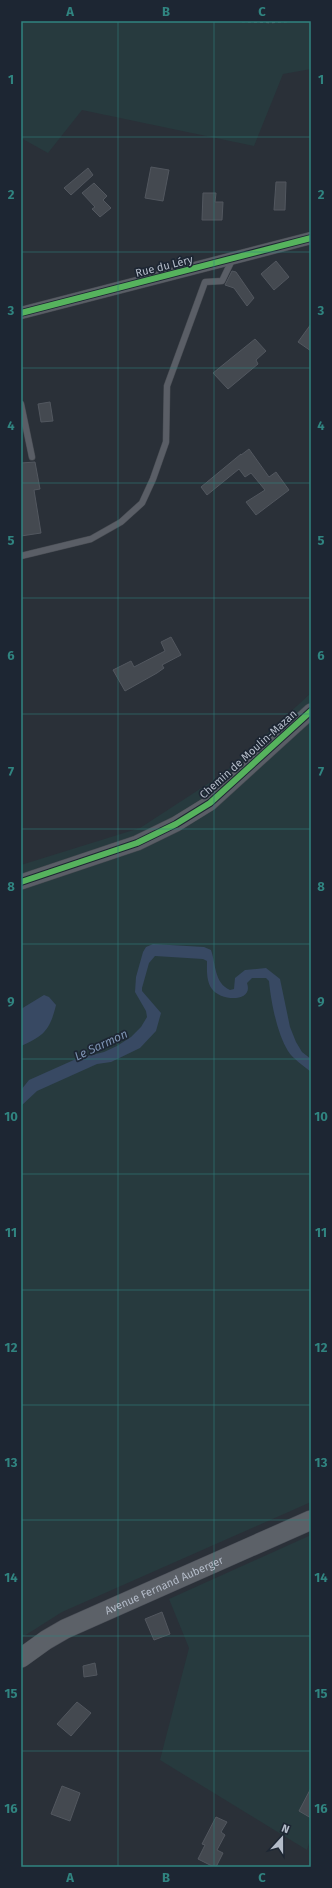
<svg xmlns="http://www.w3.org/2000/svg" width="332" height="1888" font-family="'Fira Sans',sans-serif">
<style>
.green{fill:#273a3e}
.water{fill:#384963}
.building{fill:#444950;stroke:#52575f}
.lines{fill:none;stroke-linecap:round;stroke-linejoin:round}
.service-casing{stroke:#484c53;stroke-width:7}
.minor-casing{stroke:#484c53;stroke-width:13}
.tertiary-casing{stroke:#484c53;stroke-width:16}
.primary-casing{stroke:#484c55;stroke-width:20}
.path{stroke:#5d636a;stroke-width:2.5;stroke-dasharray:3 3;stroke-linecap:butt}
.service{stroke:#5a5e66;stroke-width:6}
.minor{stroke:#5a5e66;stroke-width:12}
.tertiary{stroke:#5a5e66;stroke-width:15}
.primary{stroke:#5c6168;stroke-width:19}
.cycleway-casing{stroke:#1d2633;stroke-width:8}
.cycleway{stroke:#56b35d;stroke-width:6}
.grid{fill:none;stroke:#308480;stroke-width:1;stroke-opacity:0.55}
.labels{text-anchor:middle;stroke-width:3.5;stroke-linejoin:round;paint-order:stroke}
.street-label{font-size:11px;fill:#b4bcc9;stroke:#1d2633}
.water-label{font-size:12px;font-style:italic;fill:#7c92b1;stroke:#1d2633}
.neatline{fill:none;stroke:#308480;stroke-width:1.5}
.grid-label{font-size:13px;text-anchor:middle;font-weight:bold;fill:#308480}
</style>
<rect width="100%" height="100%" fill="#2a3038"/>
<path class="green" d="M21 21H311V69L283 74 254 146 82 110 48 153 21 138Z
M311 693V1502L62 1612 21 1638V865L140 828 223 774Z
M311 1535V1837L307 1850 160 1760 189 1648 169 1599Z"/>
<path class="water" d="M153 944 204 947 211 950C216 964 214 983 230 990L234 989 235 978 245 970 266 968 280 979 290 1027 296 1042 302 1052 311 1059V1072C303 1065 293 1059 288 1051 277 1033 271 1002 269 981L266 978H252L247 983C254 1003 220 1001 212 989 206 981 207 970 207 961L203 959 155 956 149 963 142 988V991L161 1013 156 1031 140 1048 111 1062 97 1064 37 1091 21 1106V1090L29 1080 76 1059 104 1052 117 1046 131 1037 141 1027 147 1017 146 1011 135 992 136 977 143 952 146 947Z
M44 995 49 997 56 1005C50 1030 44 1036 21 1046V1009Z"/>
<path class="building" d="M151 167 169 170 163 201 145 198Z
M88 168 93 175 71 195 64 188Z
M276 182H286L285 210H274Z
M94 183 107 196 103 200 111 208 100 217 92 209 95 207 82 193Z
M203 193H216L215 202H223L222 220H202Z
M276 261 289 277 274 290 261 274Z
M232 271 236 272 254 298 247 306 234 288 225 285Z
M311 324V351L298 342Z
M255 339 266 351 256 360 258 364 228 389 213 373Z
M50 402 53 421 41 422 38 404Z
M249 449 269 477 276 472 289 490 256 515 246 502 265 490 251 473 245 477 239 469 207 495 201 487 241 454V455Z
M35 462 40 489 34 490 41 533 21 536V463Z
M171 637 181 655 162 665 164 668 157 673 125 691 113 670 131 661 134 667 165 651 161 642Z
M162 1612 170 1634 154 1640 145 1619Z
M95 1663 97 1675 84 1677 83 1666Z
M77 1702 91 1713 71 1736 57 1724Z
M62 1786 80 1793 70 1821 51 1814Z
M311 1788V1818L299 1811Z
M216 1817 227 1822 221 1832 225 1835 217 1850 223 1853 216 1867H214L198 1859 205 1845 202 1844Z"/>
<g class="lines">
<g class="service-casing">
<path id="service" d="M21 404 32 457
M21 556 91 539 121 522 142 503 153 479 166 442 167 386 205 282 222 281 233 258"/>
</g>
<g class="minor-casing">
<path id="minor" d="M21 313 311 238"/>
</g>
<g class="tertiary-casing">
<path id="tertiary" d="M21 882 137 843 176 824 210 803 311 711"/>
</g>
<g class="primary-casing">
<g id="primary">
<path id="s1" d="M21 1658 46 1640 65 1629 311 1520"/>
</g>
</g>
<path class="path" d="M242 21 270 22 287 21"/>
<use href="#service" class="service"/>
<use href="#minor" class="minor"/>
<use href="#tertiary" class="tertiary"/>
<use href="#primary" class="primary"/>
<g class="cycleway-casing">
<path id="cycleway" d="M21 313 311 238
M21 882 137 843 176 824 210 803 311 711"/>
</g>
<use href="#cycleway" class="cycleway"/>
</g>
<path class="grid" d="M118 21V1867M214 21V1867M21 137H311M21 252H311M21 368H311M21 483H311M21 598H311M21 714H311M21 829H311M21 944H311M21 1059H311M21 1174H311M21 1290H311M21 1405H311M21 1520H311M21 1636H311M21 1751H311"/>
<g class="labels">
<g class="street-label">
<text transform="translate(164 266) rotate(-14)" y="4">Rue du Léry</text>
<text transform="translate(248 754) rotate(-42)" y="4">Chemin de Moulin-Mazan</text>
<text dy="4" stroke="none"><textPath href="#s1" startOffset="161">Avenue Fernand Auberger</textPath></text>
</g>
<g class="water-label">
<text transform="translate(101 1045) rotate(-25)" y="4">Le Sarmon</text>
</g>
</g>
<rect width="332" height="1888" fill="none" stroke="#1d2633" stroke-width="44"/>
<g transform="translate(282 1838) rotate(21)" stroke="#1d2633" stroke-width="3" paint-order="stroke">
<path d="M0-3L7 15L0 10L-7 15Z" fill="#b4bcc9"/>
<text y="-6" font-size="11" font-weight="bold" text-anchor="middle" fill="#b4bcc9">N</text>
</g>
<rect x="22" y="22" width="288" height="1844" class="neatline"/>
<g class="grid-label">
<text x="70" y="16">A</text>
<text x="166" y="16">B</text>
<text x="262" y="16">C</text>
<text x="11" y="84">1</text>
<text x="321" y="84">1</text>
<text x="11" y="199">2</text>
<text x="321" y="199">2</text>
<text x="11" y="315">3</text>
<text x="321" y="315">3</text>
<text x="11" y="430">4</text>
<text x="321" y="430">4</text>
<text x="11" y="545">5</text>
<text x="321" y="545">5</text>
<text x="11" y="660">6</text>
<text x="321" y="660">6</text>
<text x="11" y="776">7</text>
<text x="321" y="776">7</text>
<text x="11" y="891">8</text>
<text x="321" y="891">8</text>
<text x="11" y="1006">9</text>
<text x="321" y="1006">9</text>
<text x="11" y="1121">10</text>
<text x="321" y="1121">10</text>
<text x="11" y="1237">11</text>
<text x="321" y="1237">11</text>
<text x="11" y="1352">12</text>
<text x="321" y="1352">12</text>
<text x="11" y="1467">13</text>
<text x="321" y="1467">13</text>
<text x="11" y="1582">14</text>
<text x="321" y="1582">14</text>
<text x="11" y="1698">15</text>
<text x="321" y="1698">15</text>
<text x="11" y="1813">16</text>
<text x="321" y="1813">16</text>
<text x="70" y="1882">A</text>
<text x="166" y="1882">B</text>
<text x="262" y="1882">C</text>
</g>
</svg>
